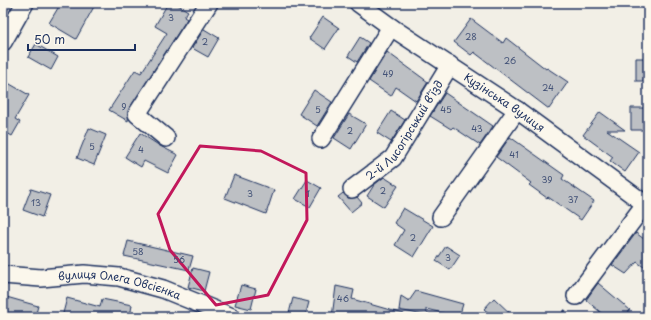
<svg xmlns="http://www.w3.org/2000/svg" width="651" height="320" font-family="'Playpen Sans',sans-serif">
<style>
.building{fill:#bdc0c4;stroke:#1b2f5e}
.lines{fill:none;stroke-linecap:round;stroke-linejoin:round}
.minor-casing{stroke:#1b2f5e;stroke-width:20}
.path{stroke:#1b2f5e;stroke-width:2.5;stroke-dasharray:3 3;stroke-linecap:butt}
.minor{stroke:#fbf7ec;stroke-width:17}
.marked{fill:none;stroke:#c2185b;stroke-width:3;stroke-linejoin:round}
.labels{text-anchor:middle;stroke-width:3.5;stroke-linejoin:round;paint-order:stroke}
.number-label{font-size:9px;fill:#445378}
.street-label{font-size:11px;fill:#1b2f5e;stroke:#fbf7ec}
</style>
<rect width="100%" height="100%" fill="#f2efe6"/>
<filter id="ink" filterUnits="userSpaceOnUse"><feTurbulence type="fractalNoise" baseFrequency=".025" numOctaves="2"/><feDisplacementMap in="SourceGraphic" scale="8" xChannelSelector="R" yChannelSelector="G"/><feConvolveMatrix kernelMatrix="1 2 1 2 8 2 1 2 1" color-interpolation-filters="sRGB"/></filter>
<g filter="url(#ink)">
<path class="building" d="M61 3H96L76 39 49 23Z
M168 3H175L188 11 184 17 187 19 129 109 128 121 109 110 135 70 141 73 167 33 155 26Z
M323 17 339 28 325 49 309 38Z
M471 19 503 43 506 38 546 69 547 68 568 82 549 109 474 52 471 55 454 42Z
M204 29 219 38 208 57 192 48Z
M360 37 369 43 357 62 348 56Z
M36 44 58 57 51 70 28 57Z
M387 52 428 82 416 101 396 87 391 96 369 81Z
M636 58H648V81H636Z
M3 80 29 95 15 119 20 122 12 136 7 133 3 139Z
M314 90 332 102 317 126 299 114Z
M445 93 493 126 480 145 453 127 451 129 430 116Z
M631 108H648V130H631Z
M391 111 405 120 391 142 377 133Z
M600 112 625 130H607L639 152 625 172 610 161 613 157 583 135Z
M349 114 366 124 351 149 334 138Z
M89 128 106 135 94 165 77 158Z
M140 133 160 146 178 155 168 173 144 161 141 167 125 157Z
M510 137 564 175 562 179 594 201 581 220 548 197 547 198 529 185 531 183 496 157Z
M234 175 274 190 266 214 225 198Z
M384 177 398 186 384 207 367 196 374 185Z
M307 180 321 188 310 207 295 199Z
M31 189 50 195 42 217 23 210Z
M343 193 348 198 357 197 362 203 351 212 338 197Z
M403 208 433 226 414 257 395 245 404 230 394 223Z
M636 233 648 242V270L637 262 626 274 612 265Z
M128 241 193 256 189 270 124 256Z
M446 246 460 255 450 270 436 261Z
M193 268 209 272 204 291 188 287Z
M598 283 630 310 624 317H606L586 300Z
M241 285 256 289 251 309 235 305Z
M336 286 354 290 352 299 404 314V317H332Z
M416 291 463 304 459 317 426 309V312L433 317 399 310 401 296 409 301Z
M3 296 38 306 35 317H3Z
M67 298 100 307 102 299 132 305 130 317H98L83 314 82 317H62Z
M293 298 309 302 305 317H288Z
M494 298 514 317H493L484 309Z"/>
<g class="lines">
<g class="minor-casing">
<g id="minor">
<path id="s1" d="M358 3 391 27 517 110 648 206"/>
<path d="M3 42 25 3"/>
<path d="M166 138 137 114 209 3"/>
<path d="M321 139 391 27"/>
<path id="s2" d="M352 189 393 158 450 65"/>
<path d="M441 217 517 110"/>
<path id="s3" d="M3 275 41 278 84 274 119 277 163 289 232 317"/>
<path d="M576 296 645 204"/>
</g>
</g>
<path class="path" d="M560 317 567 308"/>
<use href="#minor" class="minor"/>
</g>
</g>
<path class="marked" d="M200 146 261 151 306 173 307 220 268 295 216 305 170 250 158 214Z"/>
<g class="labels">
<g class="number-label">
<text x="171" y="21">3</text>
<text x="471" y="40">28</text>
<text x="205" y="45">2</text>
<text x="510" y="64">26</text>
<text x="388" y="77">49</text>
<text x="548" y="91">24</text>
<text x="124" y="110">9</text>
<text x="318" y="113">5</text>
<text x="446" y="113">45</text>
<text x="477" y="132">43</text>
<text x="350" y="134">2</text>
<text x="92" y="150">5</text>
<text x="141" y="153">4</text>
<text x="514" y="158">41</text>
<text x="547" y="183">39</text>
<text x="383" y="194">2</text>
<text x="250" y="197">3</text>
<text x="308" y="197">1</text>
<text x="573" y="203">37</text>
<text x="36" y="206">13</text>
<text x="413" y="241">2</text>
<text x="138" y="255">58</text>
<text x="448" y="261">3</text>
<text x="179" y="263">56</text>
<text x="343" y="302">46</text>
</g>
<g class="street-label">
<text dy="4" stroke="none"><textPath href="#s1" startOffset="177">Кузінська вулиця</textPath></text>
<text dy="4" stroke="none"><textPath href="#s2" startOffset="80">2-й Лисогірський в’їзд</textPath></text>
<text dy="4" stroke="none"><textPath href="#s3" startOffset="118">вулиця Олега Овсієнка</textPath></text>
</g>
</g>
<rect width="651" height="320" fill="none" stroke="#fbf7ec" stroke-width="16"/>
<rect x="8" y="8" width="635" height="304" fill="none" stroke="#1b2f5e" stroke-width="1.5" filter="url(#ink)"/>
<path d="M28 44v6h107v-6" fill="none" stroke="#1b2f5e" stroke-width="2"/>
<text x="34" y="44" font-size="12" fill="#1b2f5e" stroke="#fbf7ec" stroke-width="3" paint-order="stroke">50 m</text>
</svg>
